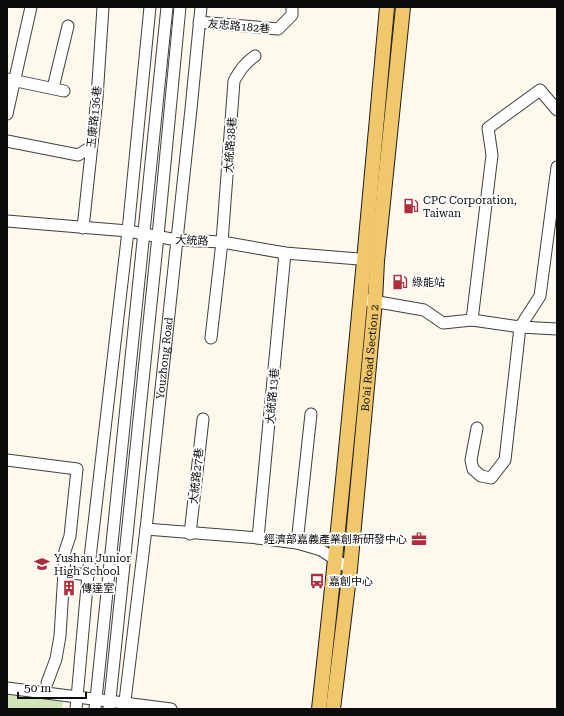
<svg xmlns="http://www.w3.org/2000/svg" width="564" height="716" font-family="'Roboto Serif','Noto Sans TC',serif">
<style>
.green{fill:#d2e5b8}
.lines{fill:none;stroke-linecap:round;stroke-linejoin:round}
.minor-casing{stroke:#3f3f3f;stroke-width:13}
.major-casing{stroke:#1d1d1d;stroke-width:16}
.minor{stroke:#fff;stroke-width:11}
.major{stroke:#f0c76a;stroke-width:14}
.labels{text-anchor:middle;stroke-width:4;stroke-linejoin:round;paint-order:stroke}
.street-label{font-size:11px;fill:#0c0c0c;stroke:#fff}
.poi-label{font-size:11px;fill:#0c0c0c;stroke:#fff;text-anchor:start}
</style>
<rect width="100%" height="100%" fill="#fef9ec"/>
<path class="green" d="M7 694 63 701 62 709H7Z"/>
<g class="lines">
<g class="minor-casing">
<g id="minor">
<path d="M199 22 278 29 292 15V7"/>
<path d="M7 79 64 91"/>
<path d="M53 88 68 26"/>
<path d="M7 114 31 7"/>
<path d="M7 141 78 155 91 147"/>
<path d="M7 221 128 231 177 240 222 242 285 253 371 260"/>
<path d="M83 228 97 98 103 7"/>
<path d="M367 300 424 310 443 323 472 320 520 327 557 329"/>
<path d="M472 320 492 155 488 128 540 90 557 110"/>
<path d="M211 338 222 242 234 81C240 70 245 63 255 56"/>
<path d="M477 428 471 460 473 469 481 476 491 478 505 460 520 327 540 296 557 167"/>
<path d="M7 460 77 469 70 536 65 551 64 572"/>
<path d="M146 529 258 538 297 543 321 550 350 569"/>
<path d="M190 534 203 419"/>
<path d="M258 538 285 253"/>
<path d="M297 543 311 414"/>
<path d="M47 683 56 659 60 636 64 572 88 575"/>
<path d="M7 688 171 709"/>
<path d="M76 709 88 575 128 231 150 7"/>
<path d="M95 709 167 7"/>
<path d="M109 709 158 236 180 7"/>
<path id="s1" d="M124 709 146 529 191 109 201 7"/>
</g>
</g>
<g class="major-casing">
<g id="major">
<path d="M319 709C345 475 366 241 387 7"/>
<path id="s2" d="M333 709 350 569 375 301 377 261 403 7"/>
</g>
</g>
<use href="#minor" class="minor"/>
<use href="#major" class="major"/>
</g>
<defs>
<g id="fuel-bare" transform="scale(1.2)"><path d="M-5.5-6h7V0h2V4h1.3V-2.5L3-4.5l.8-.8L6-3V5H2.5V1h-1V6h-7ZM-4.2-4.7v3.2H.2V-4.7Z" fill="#b22d3b" stroke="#fff" stroke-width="2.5" paint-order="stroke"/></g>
<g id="office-bare" transform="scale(1.2)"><path d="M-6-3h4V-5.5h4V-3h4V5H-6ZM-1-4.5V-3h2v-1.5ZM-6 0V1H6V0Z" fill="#b22d3b" stroke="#fff" stroke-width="2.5" paint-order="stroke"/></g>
<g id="school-bare" transform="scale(1.2)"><path d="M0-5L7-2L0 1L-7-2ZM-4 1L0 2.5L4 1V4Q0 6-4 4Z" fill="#b22d3b" stroke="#fff" stroke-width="2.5" paint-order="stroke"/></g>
<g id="bus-bare" transform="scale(1.2)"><path d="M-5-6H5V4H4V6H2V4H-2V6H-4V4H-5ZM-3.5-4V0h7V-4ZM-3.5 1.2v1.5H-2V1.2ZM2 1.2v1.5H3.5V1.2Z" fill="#b22d3b" stroke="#fff" stroke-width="2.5" paint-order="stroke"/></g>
<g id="building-bare" transform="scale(1.2)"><path d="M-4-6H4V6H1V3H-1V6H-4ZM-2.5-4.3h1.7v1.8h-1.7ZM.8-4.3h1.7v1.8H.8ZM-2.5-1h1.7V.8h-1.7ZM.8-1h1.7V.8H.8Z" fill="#b22d3b" stroke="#fff" stroke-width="2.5" paint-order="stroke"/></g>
</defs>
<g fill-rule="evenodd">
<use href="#fuel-bare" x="411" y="206"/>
<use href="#fuel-bare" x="400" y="282"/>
<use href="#office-bare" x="419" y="539"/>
<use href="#school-bare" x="42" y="564"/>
<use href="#bus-bare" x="317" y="581"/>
<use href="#building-bare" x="69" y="588"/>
</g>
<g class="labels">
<g class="street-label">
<text transform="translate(239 26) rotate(5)" y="4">友忠路182巷</text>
<text transform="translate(94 117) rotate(-84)" y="4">玉康路136巷</text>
<text transform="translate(230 145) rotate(-86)" y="4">大統路38巷</text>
<text transform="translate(192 240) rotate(3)" y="4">大統路</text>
<text dy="4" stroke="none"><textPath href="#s1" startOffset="353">Youzhong Road</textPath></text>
<text dy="4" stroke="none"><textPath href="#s2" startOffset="353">Bo'ai Road Section 2</textPath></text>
<text transform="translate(272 396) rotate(-85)" y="4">大統路13巷</text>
<text transform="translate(196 476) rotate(-84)" y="4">大統路27巷</text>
</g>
<g class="poi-label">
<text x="423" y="204">CPC Corporation,<tspan x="423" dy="13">Taiwan</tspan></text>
<text x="412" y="286">綠能站</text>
<text x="407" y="543" text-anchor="end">經濟部嘉義產業創新研發中心</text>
<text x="54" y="562">Yushan Junior<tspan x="54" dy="13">High School</tspan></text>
<text x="329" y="585">嘉創中心</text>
<text x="81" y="592">傳達室</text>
</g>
</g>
<rect width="564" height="716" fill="none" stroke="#0c0c0c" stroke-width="16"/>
<path d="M18 692v6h68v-6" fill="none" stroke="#0c0c0c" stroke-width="2"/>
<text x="24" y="692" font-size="12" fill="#0c0c0c" stroke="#ffffff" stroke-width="3" paint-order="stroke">50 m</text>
</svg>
